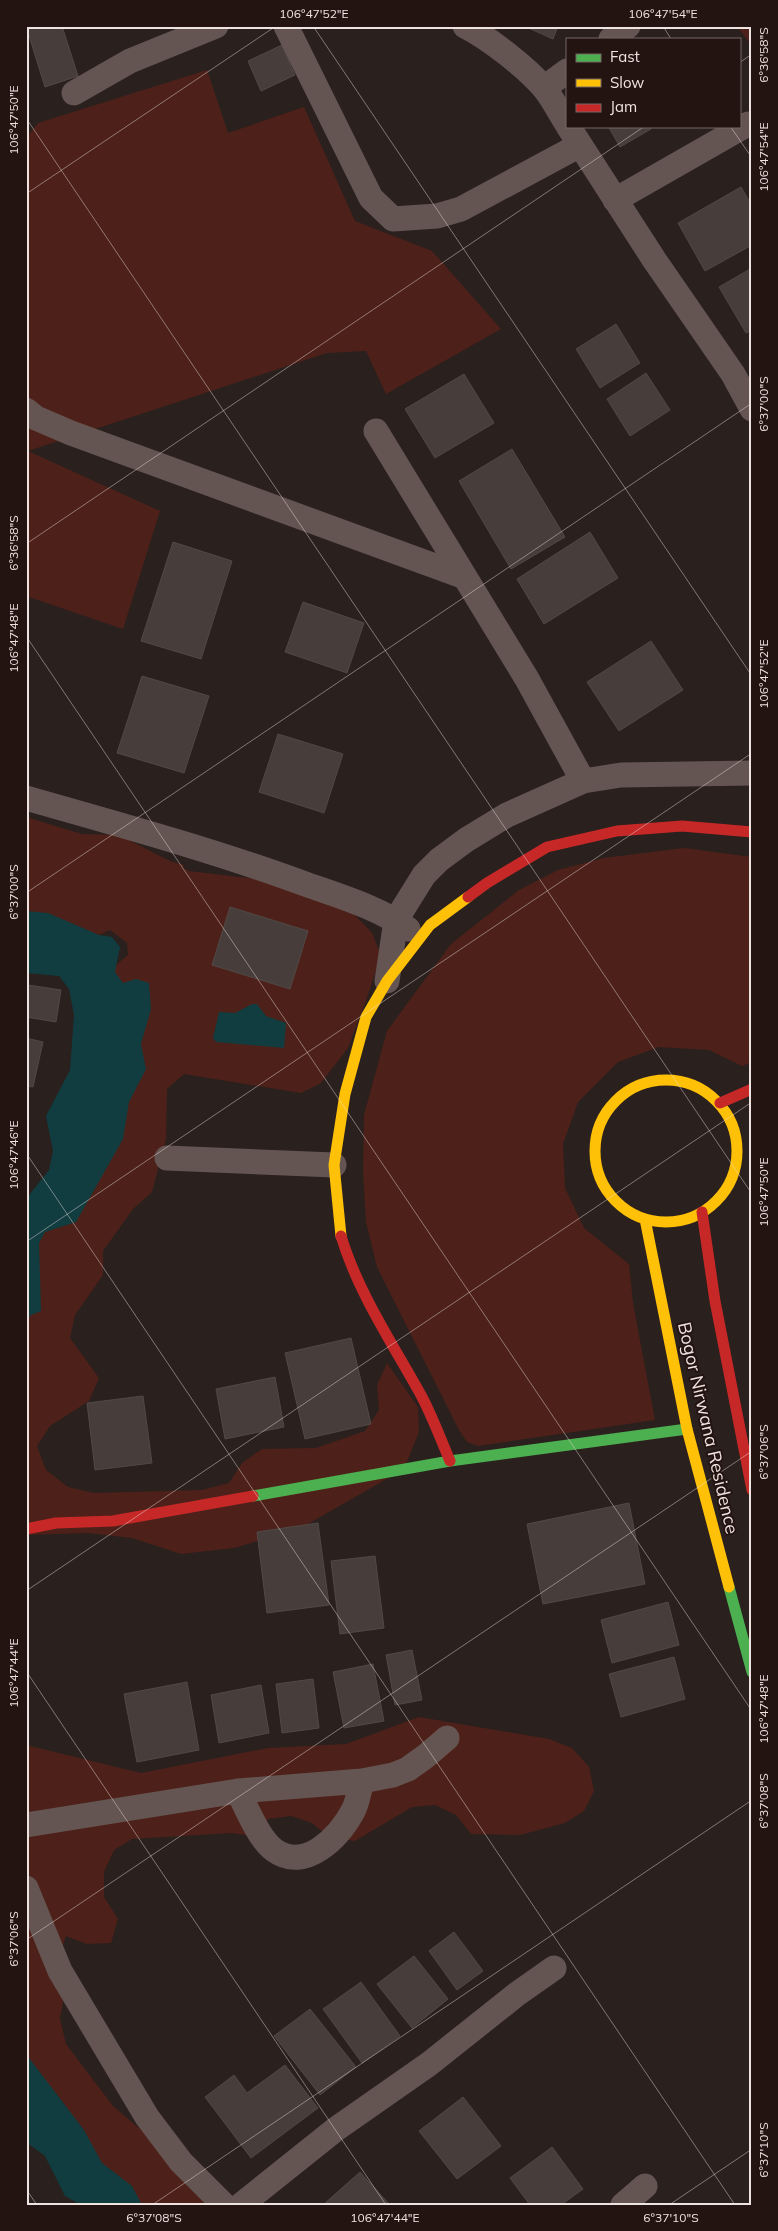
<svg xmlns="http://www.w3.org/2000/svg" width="778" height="2231" font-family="Mulish,sans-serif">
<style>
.green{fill:#4d2119}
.water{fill:#113d40}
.building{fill:#473e3c;stroke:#514947}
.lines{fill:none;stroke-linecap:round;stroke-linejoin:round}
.street{stroke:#655552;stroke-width:25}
.fast{stroke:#4caf50;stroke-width:11}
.slow{stroke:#ffc107;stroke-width:11}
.jam{stroke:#c62828;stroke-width:11}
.ticks{fill:none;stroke:#efe3e0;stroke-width:1;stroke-opacity:0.45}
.labels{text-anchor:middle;stroke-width:4;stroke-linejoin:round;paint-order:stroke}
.street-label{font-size:18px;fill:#efe3e0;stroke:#241411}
.neatline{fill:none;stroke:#efe3e0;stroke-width:2}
.ticks-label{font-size:12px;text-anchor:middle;fill:#efe3e0}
</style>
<rect width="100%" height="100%" fill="#2a201e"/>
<path class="green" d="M737 26H752V46Z
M207 70 228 133 304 107 355 221 432 251 501 329 386 394 366 351 327 353 28 451 160 511 123 629 26 596V138L38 123Z
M26 817 82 834 119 835 170 861 184 865 183 868 189 871 257 879 351 911 372 933 381 955 366 1001 348 1048 321 1083 301 1093 184 1074 167 1089 166 1139 152 1192 133 1209 103 1251V1275L75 1315 70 1338 99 1378 89 1401 50 1426 37 1446 46 1470 68 1487 94 1493 202 1490 229 1483 242 1463 262 1449 316 1448 365 1431 379 1410 377 1385 387 1363 418 1407 419 1432 404 1469 301 1528 234 1548 181 1554 132 1538 87 1533 26 1535V1313L35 1230 126 997 109 971 128 955 127 943 110 930 99 935 26 928Z
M684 848 752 857V1062L742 1066 709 1050 659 1047 618 1062 578 1102 563 1144 565 1188 584 1228 629 1264 633 1303 655 1420 478 1446 467 1442 459 1430 377 1267 366 1222 363 1172 364 1115 387 1031 451 944 519 890 558 870 604 858Z
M419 1717 549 1739 572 1748 589 1767 594 1791 584 1811 565 1823 520 1835 471 1834 456 1815 435 1805 412 1807 355 1841 329 1837 312 1823 291 1816 268 1819 253 1836 231 1833 132 1839 114 1850 104 1872V1897L118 1919 111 1943 87 1944 66 1936 61 1950 68 1973 60 2019 66 2044 113 2106 212 2190 226 2205H116L26 2077V1745L141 1773 268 1748 346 1744Z"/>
<path class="water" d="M26 911 48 913 99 935 112 937 120 947 115 972 123 983 136 979 149 983 151 1009 141 1044 146 1069 129 1102 123 1139 76 1222 45 1232 39 1243 41 1311 31 1315 26 1322V1199L49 1170 53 1151 46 1116 70 1070 74 1015 69 989 59 976 26 973Z
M252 1004H257L266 1016 286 1023 284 1048 216 1042 213 1038 219 1012 235 1013Z
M26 2054 84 2130 102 2163 132 2186 142 2205H81L65 2196 45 2156 26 2142Z"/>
<path class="building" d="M26 26H62L78 76 45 87Z
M524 26H558L553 39Z
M282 45 295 75 261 91 248 61Z
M608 126H649L651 129 620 147Z
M741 187 752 206V245L705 271 678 223Z
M752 268V330L746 333 719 287Z
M616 324 640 363 600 388 576 349Z
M646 373 670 410 630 436 607 399Z
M464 374 494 423 435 458 405 409Z
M512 449 565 537 511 569 459 481Z
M590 532 618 578 544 624 517 579Z
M173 542 232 561 201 659 141 641Z
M303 602 364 623 347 673 285 652Z
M651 641 683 690 619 731 587 682Z
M142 676 209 696 184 773 117 753Z
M278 734 343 754 324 813 259 792Z
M230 907 308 931 290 989 212 965Z
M28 985 61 990 56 1022 26 1017Z
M26 1038 43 1042 33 1087 26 1086Z
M351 1338 371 1424 305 1439 285 1353Z
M275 1377 284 1427 225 1439 216 1389Z
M143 1396 152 1463 95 1470 87 1403Z
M629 1503 645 1584 543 1604 527 1524Z
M318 1523 329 1605 267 1613 257 1532Z
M375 1556 384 1628 340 1634 331 1561Z
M668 1602 679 1645 612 1663 601 1620Z
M412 1650 422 1700 395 1705 386 1655Z
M674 1657 685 1699 621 1717 609 1674Z
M373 1664 384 1721 344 1728 333 1672Z
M313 1679 319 1728 282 1733 276 1684Z
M187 1682 199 1750 137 1762 124 1694Z
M261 1685 269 1733 219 1743 211 1695Z
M454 1932 483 1971 457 1990 429 1951Z
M414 1956 448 1999 412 2028 377 1984Z
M361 1982 400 2036 362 2063 323 2009Z
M310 2009 356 2067 320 2095 274 2036Z
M285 2065 318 2108 251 2158 205 2097 234 2075 247 2093Z
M463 2097 501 2146 457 2179 419 2131Z
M552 2147 583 2189 561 2205H530L510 2178Z
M360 2172 390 2205H323Z"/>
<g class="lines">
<path class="street" d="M286 26 371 198 393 219 437 216 461 209 580 145
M465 26C489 38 527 68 544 88 553 99 559 112 567 124
M611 39 628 26
M544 88 567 71
M74 93 130 61 216 26
M568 126 655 261 733 374 752 409
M615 200 748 124
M26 410 36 418 71 433 465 577
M376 431 527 679 583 781
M26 798C121 825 216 851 308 885 342 897 379 908 408 929
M387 981 396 920 424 875 439 860 466 840 507 815 583 781 621 775 752 773
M167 1158 334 1165
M238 1791C247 1809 259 1839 274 1850 305 1873 339 1837 353 1811 358 1802 359 1790 362 1781
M26 1825 238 1791 362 1781 393 1775 408 1769 426 1756 447 1738
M26 1888 60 1971 147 2117 181 2162 224 2205
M241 2205 336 2129 429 2064 517 1994 554 1968
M623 2205 645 2186"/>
<path class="fast" d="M253 1496 450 1461 687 1429
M729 1587 752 1672"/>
<path class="slow" d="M595 1151a71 71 0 1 1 142 0a71 71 0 1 1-142 0Z
M645 1219 687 1429 729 1587
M341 1236 334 1165 345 1094 366 1017 387 981 430 925 468 897"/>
<path class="jam" d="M468 897 487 883 547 847 617 831 682 826 752 832
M720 1103 752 1089
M702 1212 715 1301 752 1490
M341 1236C359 1295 393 1344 422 1397 433 1418 441 1440 450 1461
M26 1529 56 1523 113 1521 253 1496"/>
</g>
<path class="ticks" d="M313 26 752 676M663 26 671 39M739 63 752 54M26 118 752 1194M730 126 752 158M26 194 276 26M26 544 645 126M26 636 752 1711M26 893 752 403M26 1153 735 2205M26 1242 752 753M26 1591 752 1102M26 1671 386 2205M26 1940 752 1451M26 2189 37 2205M152 2205 752 1800M669 2205 752 2149"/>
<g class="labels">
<g class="street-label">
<text transform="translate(708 1428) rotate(77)" y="6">Bogor Nirwana Residence</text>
</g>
</g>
<rect width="778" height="2231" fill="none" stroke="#241411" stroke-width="55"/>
<rect x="566" y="38" width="175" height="90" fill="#241411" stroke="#756764"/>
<rect x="576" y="54" width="25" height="8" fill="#4caf50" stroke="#756764"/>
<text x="610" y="62" font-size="15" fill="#efe3e0">Fast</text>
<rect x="576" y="79" width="25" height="8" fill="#ffc107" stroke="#756764"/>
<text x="610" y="88" font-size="15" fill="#efe3e0">Slow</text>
<rect x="576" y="104" width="25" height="8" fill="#c62828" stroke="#756764"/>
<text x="610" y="112" font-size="15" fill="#efe3e0">Jam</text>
<rect x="28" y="28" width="722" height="2176" class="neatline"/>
<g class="ticks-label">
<text x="314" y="18">106°47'52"E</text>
<text x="663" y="18">106°47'54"E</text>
<text transform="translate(764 55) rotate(-90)" y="4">6°36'58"S</text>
<text transform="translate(14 120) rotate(-90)" y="4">106°47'50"E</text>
<text transform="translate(764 157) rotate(-90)" y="4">106°47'54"E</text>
<text transform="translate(764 404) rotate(-90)" y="4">6°37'00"S</text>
<text transform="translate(14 543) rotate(-90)" y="4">6°36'58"S</text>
<text transform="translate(14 638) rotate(-90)" y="4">106°47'48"E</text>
<text transform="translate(764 674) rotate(-90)" y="4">106°47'52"E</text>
<text transform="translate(14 892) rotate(-90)" y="4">6°37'00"S</text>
<text transform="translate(14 1155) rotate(-90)" y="4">106°47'46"E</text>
<text transform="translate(764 1192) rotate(-90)" y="4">106°47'50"E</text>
<text transform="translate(764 1452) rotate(-90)" y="4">6°37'06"S</text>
<text transform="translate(14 1673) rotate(-90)" y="4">106°47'44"E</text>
<text transform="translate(764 1709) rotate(-90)" y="4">106°47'48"E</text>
<text transform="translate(764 1801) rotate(-90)" y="4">6°37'08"S</text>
<text transform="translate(14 1939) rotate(-90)" y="4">6°37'06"S</text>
<text transform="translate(764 2150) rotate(-90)" y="4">6°37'10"S</text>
<text x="154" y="2222">6°37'08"S</text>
<text x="385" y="2222">106°47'44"E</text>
<text x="671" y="2222">6°37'10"S</text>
</g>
</svg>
